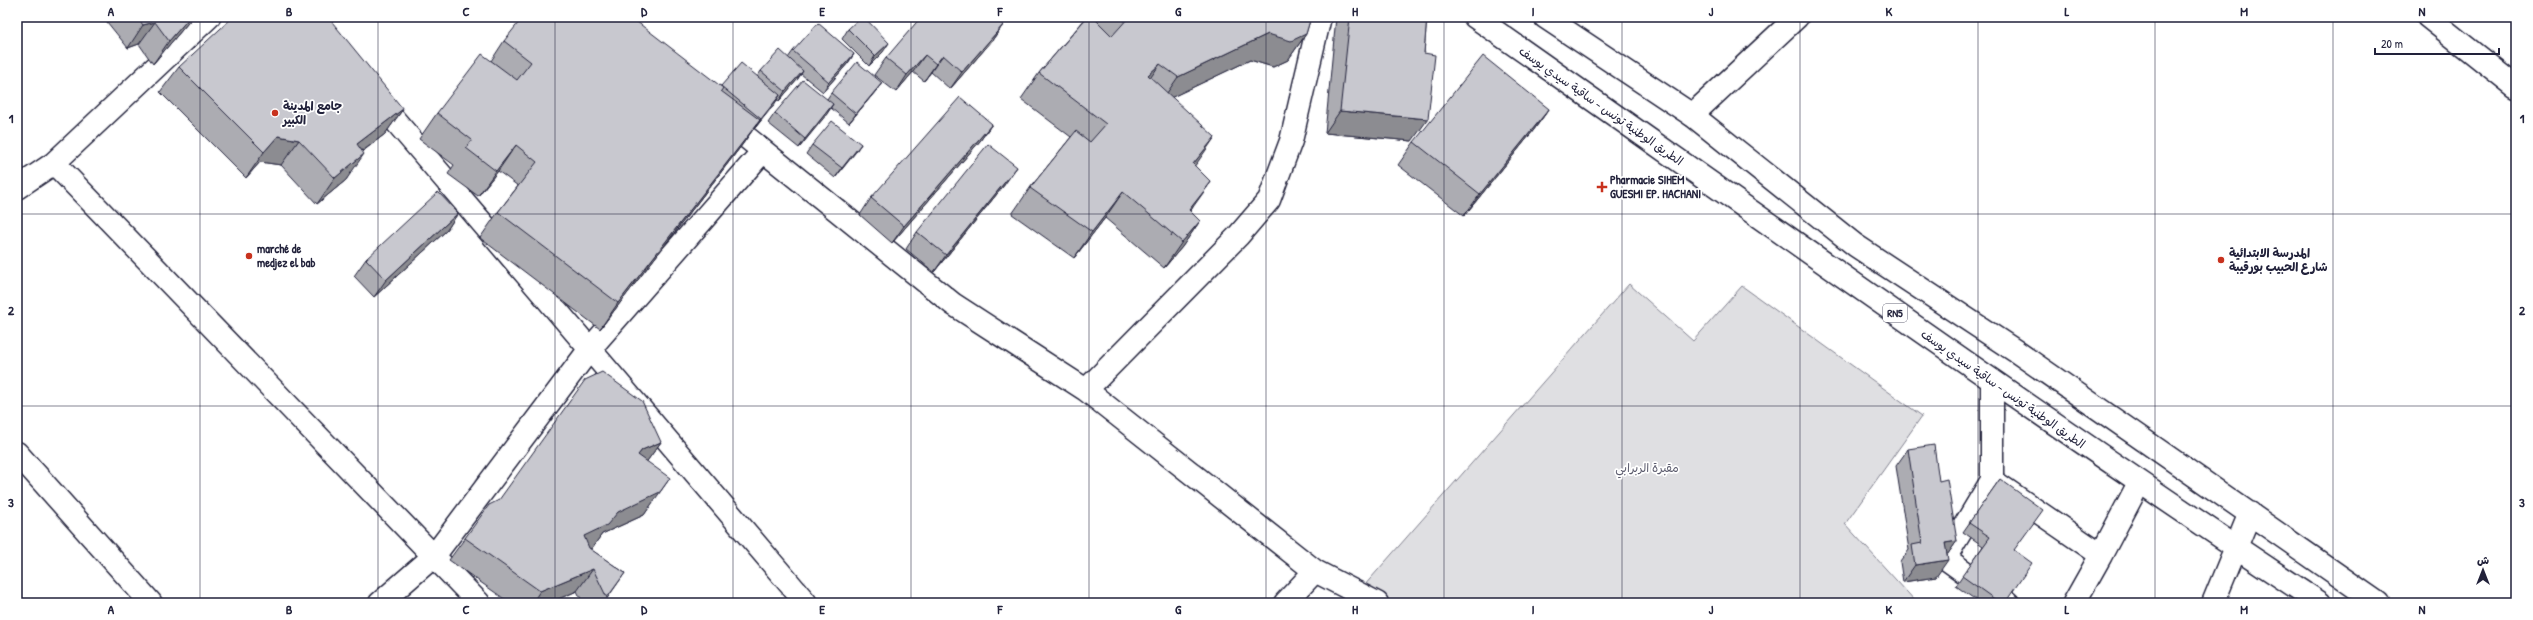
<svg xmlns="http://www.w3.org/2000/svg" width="2533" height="620" font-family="'Patrick Hand','Playpen Sans Arabic',sans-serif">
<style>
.green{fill:#dfdfe2;stroke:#80808e}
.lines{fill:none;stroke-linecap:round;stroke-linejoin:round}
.minor-casing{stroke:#22223b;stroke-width:25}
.major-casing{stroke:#22223b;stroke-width:25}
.minor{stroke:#fff;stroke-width:22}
.major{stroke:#fff;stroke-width:22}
.wall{fill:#acacb2;stroke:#22223b}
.shaded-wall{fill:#8c8c91;stroke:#22223b}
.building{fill:#c8c8cf;stroke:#22223b}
.grid{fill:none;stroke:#22223b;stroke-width:1;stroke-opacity:0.55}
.poi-dot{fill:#c8321e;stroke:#fff;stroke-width:1.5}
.labels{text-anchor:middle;stroke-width:3.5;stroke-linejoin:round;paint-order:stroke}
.shield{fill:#fff;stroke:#646476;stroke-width:1}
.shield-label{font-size:11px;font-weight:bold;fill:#22223b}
.poi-label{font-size:12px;font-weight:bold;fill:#22223b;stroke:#fff;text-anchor:start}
.street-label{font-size:12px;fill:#22223b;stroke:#fff}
.park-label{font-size:12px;fill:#5b5b6d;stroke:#fff}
.neatline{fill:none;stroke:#22223b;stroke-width:1.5}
.grid-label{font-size:13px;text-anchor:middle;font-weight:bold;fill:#22223b}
</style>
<rect width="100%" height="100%" fill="#fff"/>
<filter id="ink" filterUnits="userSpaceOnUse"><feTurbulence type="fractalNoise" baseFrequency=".025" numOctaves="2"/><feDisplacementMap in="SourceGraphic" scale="8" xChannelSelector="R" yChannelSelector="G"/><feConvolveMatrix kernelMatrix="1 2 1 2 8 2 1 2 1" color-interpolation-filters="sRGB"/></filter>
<g filter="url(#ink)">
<path class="green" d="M1629 284 1693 341 1742 286 1922 416 1845 524 1917 603H1349Z"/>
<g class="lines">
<g class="minor-casing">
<path id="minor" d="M2428 17 2516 87
M375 97 806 603
M1692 115 1797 17
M725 120 953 304 1086 390 1315 571 1377 603
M54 163 479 603
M17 188 54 163 209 17
M1992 381V480L2101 555 2139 483
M1086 390 1238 236 1269 200 1291 141 1320 17
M17 453 151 603
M1992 480 1945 558 2008 603
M380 603 434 556 589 350 763 151
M1285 603 1315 571
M2074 603 2101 555"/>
</g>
<g class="major-casing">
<path id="major" d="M1475 17C1756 214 2034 414 2320 603
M1545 17 1692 115 1855 245 2017 352 2378 603
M2213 603 2250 513"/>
</g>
<use href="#minor" class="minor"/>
<use href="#major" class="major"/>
</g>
<path class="wall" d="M103 17H193L153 64 139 44 128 48Z
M1081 17H1311L1306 34 1288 60 1273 67 1250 60 1172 97 1194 166 1193 207 1190 212 1200 221 1182 247 1164 268 1105 218 1074 258 1012 214 1030 188 1071 137 1021 99 1039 73 1084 20Z
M1336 17H1427L1424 53 1412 141 1325 133Z
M1003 25 991 42 950 89 931 72 924 81 913 72 896 92 874 75 886 58Z
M848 29 883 52 869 66 842 39Z
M504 41 721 86 757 77 761 71 788 58 793 51 854 54 848 63 823 92 801 74 797 80 779 101 777 100 755 128H754L742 145 600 329 480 238 498 212 518 186 498 171 478 196 448 174 454 165 419 139 437 113 491 61Z
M179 67 403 109 385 134 362 152 346 180 317 204 281 165 260 162 246 178 160 92Z
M882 83 875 92 849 123 831 108 799 148 768 123 775 113 827 99 831 93Z
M1549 109 1533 131 1464 216 1398 165 1414 142Z
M992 124 980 141 892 243 860 215 871 198Z
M861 144 835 178 806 154 812 145Z
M1005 184 934 272 906 249 917 232Z
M458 213 447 230 374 297 354 276 366 259Z
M661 442 647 461 654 500 644 515 602 534 592 548 590 549 625 573 604 603H583L577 591 549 603H510L449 560 465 538 499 500Z
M1908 449 1939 481 1957 541 1947 555 1936 577 1903 582 1900 562 1909 550 1896 466Z
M2000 479 2014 550 2005 603H1980L1956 586 1983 546 1963 532Z"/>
<path class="shaded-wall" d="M190 17H193L153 64 169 41Z
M155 22 139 44 128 48 143 25Z
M1003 25 991 42 950 89 962 72Z
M1268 34H1306L1288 60 1273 67 1250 60 1160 103 1178 77Z
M889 43 883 52 869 66 875 56Z
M854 54 848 63 823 92 829 82Z
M925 55 913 72 896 92 907 75Z
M943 55 931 72 924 81 936 64Z
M1160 64 1142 90 1148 75Z
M803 71 797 80 779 101 785 91Z
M882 83 875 92 849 123 856 114Z
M780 95 774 105 755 128 761 119Z
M833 104 827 114 799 148 805 139Z
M403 109 385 134 339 169 357 144Z
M1549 109 1533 131 1464 216 1480 194Z
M1340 111 1428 119 1412 141 1325 133Z
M760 120 742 145 600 329 618 303Z
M992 124 980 141 892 243 904 226Z
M278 136 299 140 281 165 260 162 246 178 264 152Z
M1215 137 1197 163 1175 190 1193 164Z
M861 144 855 153 835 178 842 168Z
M516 145 498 171 478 196 496 171Z
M364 154 346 180 317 204 335 178Z
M1017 167 1005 184 934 272 946 255Z
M1211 182 1193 207 1171 236 1189 210Z
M1123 192 1105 218 1074 258 1092 232Z
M458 213 447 230 374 297 386 280Z
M1200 221 1182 247 1164 268 1182 242Z
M661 442 645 464 638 455 642 450Z
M670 478 644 515 602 534 592 548 568 559 584 536 618 512Z
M1957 541 1945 558V543Z
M1948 560 1936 577 1903 582 1915 565Z
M593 569 577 591 549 603H532L540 591Z"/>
<path class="building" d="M137 17H190L169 41 155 22 143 25Z
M233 17H328L403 109 357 144 364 154 335 178 299 140 278 136 264 152 179 67Z
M523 17H625L630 21 632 18 723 88 721 91 760 120 618 303 498 212 537 162 516 145 496 171 466 148 472 140 437 113 482 54 517 80 531 62 504 41Z
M861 17H864L889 43 875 56 848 29Z
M921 17H994L1003 25 962 72 943 55 936 64 925 55 907 75 886 58Z
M1087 17H1093L1112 36 1129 17H1311L1306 34 1291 41 1268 34 1178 77 1160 64 1148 75 1215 137 1193 164 1211 182 1189 210 1200 221 1182 242 1123 192 1092 232 1030 188 1076 131 1090 142 1106 124 1039 73Z
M1350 17H1427L1424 53 1435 55 1428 119 1340 111Z
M818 23 854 54 829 82 793 51Z
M780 50 803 71 785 91 761 71Z
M1483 56 1549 109 1480 194 1414 142Z
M857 62 882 83 856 114 831 93Z
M741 63 780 95 761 119 721 86Z
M803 80 833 104 805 139 775 113Z
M960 97 992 124 904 226 871 198Z
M832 121 861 144 842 168 812 145Z
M988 144 1017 167 946 255 917 232Z
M438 192 458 213 386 280 366 259Z
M602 372 642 401 661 442 642 450 638 455 670 478 660 492 618 512 607 525 584 536 589 548 625 573 607 598 593 569 540 591 465 538 489 505 499 500 585 380Z
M1934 445 1939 481 1947 479 1957 541 1945 543 1948 560 1915 565 1912 545 1922 543 1908 449Z
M2000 479 2043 510 2014 550 2032 563 2005 603H2000L1962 576 1990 537 1969 523Z"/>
</g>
<path class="grid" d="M200 17V603M378 17V603M555 17V603M733 17V603M911 17V603M1089 17V603M1266 17V603M1444 17V603M1622 17V603M1800 17V603M1978 17V603M2155 17V603M2333 17V603M17 214H2516M17 406H2516"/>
<g class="poi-dot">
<circle cx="275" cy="113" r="4"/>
<path d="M1600 181h4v4h4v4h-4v4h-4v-4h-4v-4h4z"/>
<circle cx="249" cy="256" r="4"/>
<circle cx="2221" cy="260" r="4"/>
</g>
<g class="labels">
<rect class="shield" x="1883" y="304" width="24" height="18" rx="3"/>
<g class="shield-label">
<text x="1895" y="317">RN5</text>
</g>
<g class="poi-label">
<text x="283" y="110">جامع المدينة<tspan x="283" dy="14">الكبير</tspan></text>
<text x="1610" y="184">Pharmacie SIHEM<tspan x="1610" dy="14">GUESMI EP. HACHANI</tspan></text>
<text x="257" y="253">marché de<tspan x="257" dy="14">medjez el bab</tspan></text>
<text x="2229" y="257">المدرسة الابتدائية<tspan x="2229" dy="14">شارع الحبيب بورقيبة</tspan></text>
</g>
<g class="street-label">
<text transform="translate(1601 106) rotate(35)" y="4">الطريق الوطنية تونس - ساقية سيدي يوسف</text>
<text transform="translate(2003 389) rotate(35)" y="4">الطريق الوطنية تونس - ساقية سيدي يوسف</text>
</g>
<g class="park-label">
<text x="1647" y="472">مقبرة الربرابي</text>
</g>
</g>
<rect width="2533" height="620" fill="none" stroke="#fff" stroke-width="44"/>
<g transform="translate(2483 570)" stroke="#ffffff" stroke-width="3" paint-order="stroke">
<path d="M0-3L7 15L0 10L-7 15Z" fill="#22223b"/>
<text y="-6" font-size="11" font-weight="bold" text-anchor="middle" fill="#22223b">ش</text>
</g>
<path d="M2375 48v6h124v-6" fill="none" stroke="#22223b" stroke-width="2"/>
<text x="2381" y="48" font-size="12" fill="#22223b" stroke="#ffffff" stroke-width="3" paint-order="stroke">20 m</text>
<rect x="22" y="22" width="2489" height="576" class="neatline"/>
<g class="grid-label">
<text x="111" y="16">A</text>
<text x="289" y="16">B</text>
<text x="466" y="16">C</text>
<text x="644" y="16">D</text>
<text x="822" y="16">E</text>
<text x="1000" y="16">F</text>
<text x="1178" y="16">G</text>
<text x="1355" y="16">H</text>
<text x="1533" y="16">I</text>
<text x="1711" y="16">J</text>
<text x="1889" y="16">K</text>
<text x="2067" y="16">L</text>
<text x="2244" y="16">M</text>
<text x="2422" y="16">N</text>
<text x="11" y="123">1</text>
<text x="2522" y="123">1</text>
<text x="11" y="315">2</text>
<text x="2522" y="315">2</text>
<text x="11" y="507">3</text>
<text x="2522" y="507">3</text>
<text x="111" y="614">A</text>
<text x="289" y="614">B</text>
<text x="466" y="614">C</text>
<text x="644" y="614">D</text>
<text x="822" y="614">E</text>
<text x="1000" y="614">F</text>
<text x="1178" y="614">G</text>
<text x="1355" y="614">H</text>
<text x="1533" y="614">I</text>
<text x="1711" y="614">J</text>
<text x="1889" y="614">K</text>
<text x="2067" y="614">L</text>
<text x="2244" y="614">M</text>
<text x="2422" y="614">N</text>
</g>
</svg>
